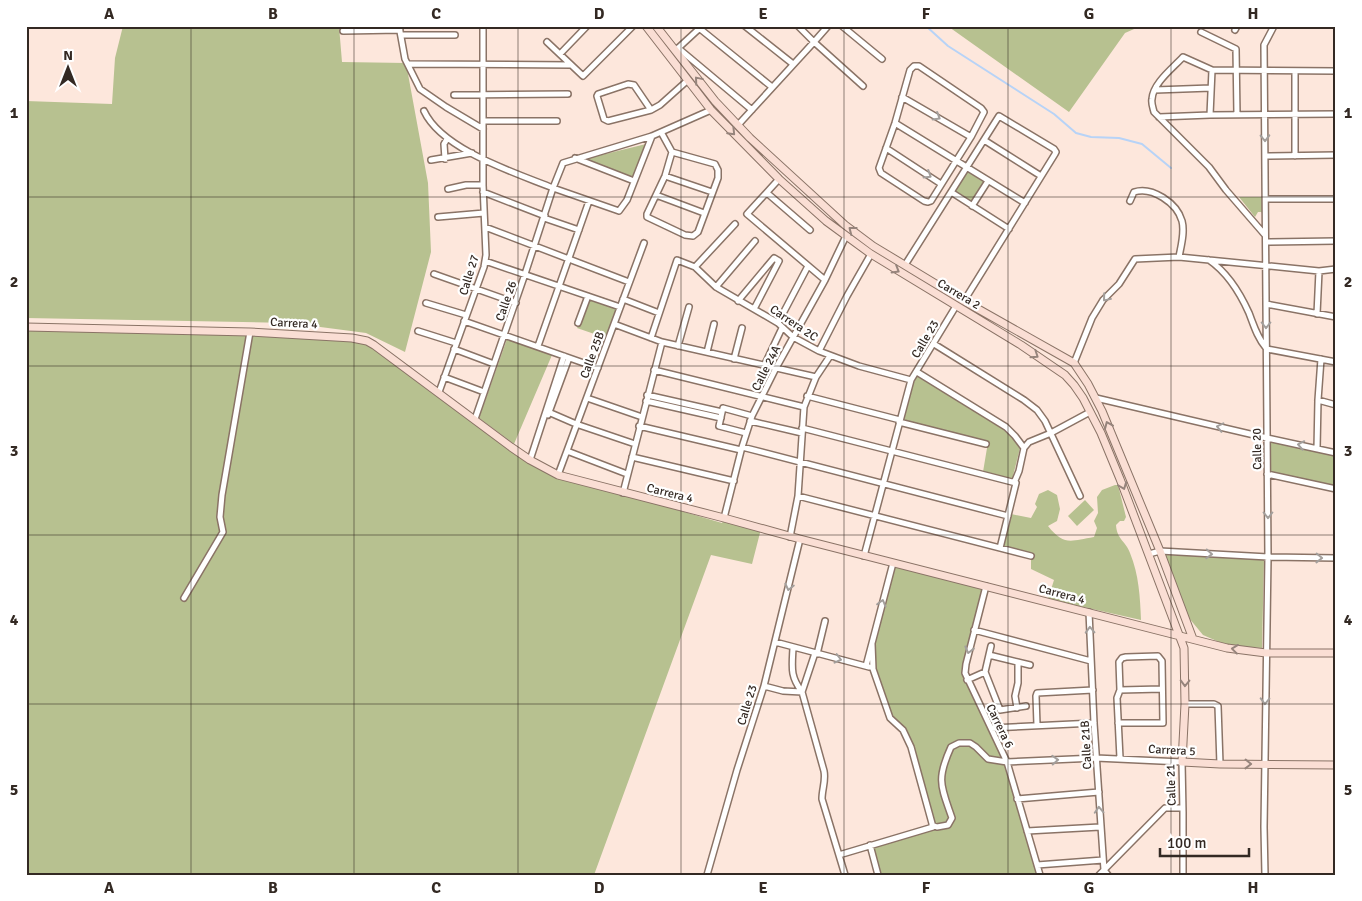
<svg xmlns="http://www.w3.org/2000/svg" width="1362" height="901" font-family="Signika,sans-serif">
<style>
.green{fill:#b7c190}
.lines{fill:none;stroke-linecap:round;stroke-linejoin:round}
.stream{stroke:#b7d3f7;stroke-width:2}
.minor-casing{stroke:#8a7366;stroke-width:8}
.secondary-casing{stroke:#8a7366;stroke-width:9}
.minor{stroke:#fff;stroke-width:5}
.secondary{stroke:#faded4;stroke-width:7}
.oneway{stroke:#96847c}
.oneway2{stroke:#a39f9c}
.grid{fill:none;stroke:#332923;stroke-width:1;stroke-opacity:0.55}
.labels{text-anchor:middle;stroke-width:4.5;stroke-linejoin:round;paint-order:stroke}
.street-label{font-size:12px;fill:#332923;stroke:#fff}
.neatline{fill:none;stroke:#332923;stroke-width:2}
.grid-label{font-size:16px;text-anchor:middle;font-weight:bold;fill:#332923}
</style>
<rect width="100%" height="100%" fill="#fde7dc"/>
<path class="green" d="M123 26H339L342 62 406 63 428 183 431 252 405 352 366 333 290 323 26 318V101L112 104 115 58Z
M950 26H1141L1125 33 1069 112 949 27Z
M646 144 634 178 588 161 589 158Z
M968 171 987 182 973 204 954 191Z
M1239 197H1263L1264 214 1261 212H1258L1255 217Z
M589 297 617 308 606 338 577 328Z
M26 327 298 335 374 345 511 447 558 475 722 523 724 519 761 529 752 564 711 555 594 875H26Z
M507 339 552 355 514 444 479 418Z
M917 376 993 421 1012 436 1020 448 1012 480 983 472 988 442 903 420 911 388Z
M1267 438 1336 453V489L1267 474Z
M1115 485H1118L1126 517 1124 521H1120L1116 525C1117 540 1126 541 1130 553 1139 575 1140 597 1141 620L1048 599 1054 580 1031 569V554L1001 546 1011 514 1031 518 1037 507 1035 504 1039 494 1048 490 1057 495 1060 509 1057 521 1048 526C1064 546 1070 541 1094 537L1097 528 1094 521 1098 513 1097 497 1102 490Z
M1085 500 1094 510 1077 526 1068 516Z
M1165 555 1264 559 1262 648 1226 645 1203 635 1189 618Z
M893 563 986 586 965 673 1007 762 1040 875H878L870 845 933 827 903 730 895 724 873 669 872 644Z"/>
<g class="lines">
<path class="stream" d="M926 26 948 46 1054 114 1076 133 1091 137 1119 138 1142 144 1171 168"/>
<g class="minor-casing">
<path id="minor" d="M399 26 405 59 420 89 446 107 483 129
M745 26 793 64
M828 26 814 42 863 86
M842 26 882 59
M699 28 772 87
M1235 30 1237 26
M343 31 400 30
M1201 32 1236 49 1237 115
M401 35H455
M547 42 583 76 633 26
M678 48 752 110
M676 50 701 27
M560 54 587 26
M409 64 571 65
M914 66H919L981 108 984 112 971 137 931 201 928 202 924 201 881 173 879 168 895 123 910 70Z
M1295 71V156
M1155 90 1211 88
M454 95 568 94
M902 97 971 137
M651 110 634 85 628 84 598 94 597 96 604 119 608 121 651 110 660 105 688 80
M424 111C442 150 516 173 553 188L525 274 475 419
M1210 115 1212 70
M1159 117 1210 115 1336 114
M483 121H557
M895 123 1025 203
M738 125 814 42 798 26
M661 132 672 152 665 176 647 214V217L685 235 693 236 698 232 718 178V170L715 164 672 152
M652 136 627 200 619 211 553 188 563 163 652 136 711 110
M984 140 1041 176
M886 148 941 184
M1265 156 1336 155
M575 158 634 181
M445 159 444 144 447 139
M431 160 472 153
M665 176 712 192
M779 179 747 214 825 280
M448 189 466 185H483
M483 192 545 216
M951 192 1009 229
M767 193 810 230
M656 195 704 213
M1266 199H1336
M1130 201 1134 192C1152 186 1177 203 1182 221 1185 232 1181 246 1179 257
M972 206 988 181
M438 217 484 213
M544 218 579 230
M485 227 629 282
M1265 235 1226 190 1209 167 1154 112C1153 108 1151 103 1152 99 1153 83 1173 68 1183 57L1212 70 1336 71
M1266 242 1336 241
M1209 260C1228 273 1240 293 1249 313 1254 326 1257 337 1266 348
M485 261 620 307
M905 265 999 116 1054 149 1056 152 1055 154 964 301
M695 267 735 224
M434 274 516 303
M716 287 755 241
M623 299 659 313
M738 301 774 258 779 261 754 309
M426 303 466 315
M1266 304 1336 317
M1317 314 1319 271
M464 321 598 368
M578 323 588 296
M778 323 808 266
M614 324 662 342 816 377
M418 331 456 343
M651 338 677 260 695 267 716 287 778 323 793 337 819 351 859 366 911 380
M934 344 1024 400 1037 410 1045 421 1080 496
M538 346 589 201
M678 346 689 307
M454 349 494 364
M1267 349 1336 362
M819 351 847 296 871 254
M707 352 714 324
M734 359 742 328
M1074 363 1092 318 1103 300 1119 284 1135 259 1179 257 1319 271 1336 269
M764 366 782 328
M654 370 804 407
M917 372 1006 427 1015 436 1024 448
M444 377 484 392
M439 392 484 267 486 255 483 185V26
M647 395 722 412
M807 396 900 420
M587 398 642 417
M1096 398 1267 438 1336 453
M1318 400 1336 405
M646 401 721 418
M546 411 576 424 635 444
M548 415 569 358
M750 421 802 433
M899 422 986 444
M639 426 741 450
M802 428 1016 483 1000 548
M746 433 719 426 723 408 752 416
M742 447 1008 516
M1317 449 1318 400 1321 359
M567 451 627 474
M632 457 734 481
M530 460 564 356
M1267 474 1336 489
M558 475 644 243
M1014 483 1019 471 1024 448 1029 442 1051 433 1090 412
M623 493 662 342
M798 496 1031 556
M724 518 742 447 752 416 776 368 825 280 846 236
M790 537 798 496 804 407 816 377 830 356
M1149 554 1160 551 1268 557 1336 558
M864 556 911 380 956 306
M986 586 966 664 965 673 1007 762 1040 875
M184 598 223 532 220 517 222 495 250 332
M1089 612 1094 723 1104 870 1108 875
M974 630 1091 661
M775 642 869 667
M991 646 985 672 1000 710 1026 706
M793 648C792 668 790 676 802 692L824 771C826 781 822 789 822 799L845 875
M817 654 825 621
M989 655 1030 665
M866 666 893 563
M967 680 985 672
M764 686 783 691 802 692
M1120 690 1162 689
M802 692 815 653
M1185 704H1214L1218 706 1220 764
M1017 708 1015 696 1018 683V662
M1118 723H1163L1162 661 1158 656 1126 657 1122 658 1119 662 1120 690 1117 698 1120 758
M1037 725 1036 696 1037 693 1093 690
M991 728 1094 723
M1017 799 1099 792
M932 825 937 827 948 825 952 818C941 786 936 780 951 747L959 743H970L976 747 988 759 1007 762 1096 758 1182 762 1183 812V875
M1027 831 1100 827
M870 845 878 875
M839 855 933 827 911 747 903 730 890 718 873 669 872 644
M1037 865 1103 860
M707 875 737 770 764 686 800 539
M1099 875 1165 808H1183
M1265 875 1264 827 1268 557 1264 45 1274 26"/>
</g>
<g class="secondary-casing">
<path id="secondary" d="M646 26 711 110 779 179 826 221 871 254 1021 345 1065 375 1074 385 1083 398 1101 433 1120 479 1184 648 1185 704 1182 762 1220 764 1336 765
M656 26 715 101 750 138 845 225 873 246 964 301 1074 363 1088 384 1102 411 1160 551 1193 639
M26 327 250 332 352 338 367 341 374 345 511 447 530 460 558 475 724 518 800 539 1227 648 1266 653H1336"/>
</g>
<use href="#minor" class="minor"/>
<use href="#secondary" class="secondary"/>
</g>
<defs><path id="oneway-chevron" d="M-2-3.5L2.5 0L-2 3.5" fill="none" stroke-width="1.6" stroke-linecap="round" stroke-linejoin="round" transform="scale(1.25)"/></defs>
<g class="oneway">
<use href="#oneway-chevron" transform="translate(698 80) rotate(-130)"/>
<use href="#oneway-chevron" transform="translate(732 132) rotate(46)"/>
<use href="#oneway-chevron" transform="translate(852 230) rotate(-142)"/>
<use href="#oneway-chevron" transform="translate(896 270) rotate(31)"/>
<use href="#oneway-chevron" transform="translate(1035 355) rotate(34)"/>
<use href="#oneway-chevron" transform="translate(1108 425) rotate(-113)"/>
<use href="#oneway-chevron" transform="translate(1123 486) rotate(69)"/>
<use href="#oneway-chevron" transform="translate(1235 649) rotate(-173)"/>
<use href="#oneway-chevron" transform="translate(1185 683) rotate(91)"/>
<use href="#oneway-chevron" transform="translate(1248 764) rotate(1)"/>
</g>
<g class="oneway2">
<use href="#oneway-chevron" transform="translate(937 117) rotate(31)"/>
<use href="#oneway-chevron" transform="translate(1265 138) rotate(89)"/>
<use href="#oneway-chevron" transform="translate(928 175) rotate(32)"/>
<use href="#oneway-chevron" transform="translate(1106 298) rotate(130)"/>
<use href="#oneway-chevron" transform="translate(1266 325) rotate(90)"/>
<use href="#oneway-chevron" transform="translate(1220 427) rotate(-167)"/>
<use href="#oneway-chevron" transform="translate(1301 445) rotate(-169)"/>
<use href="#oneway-chevron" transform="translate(1268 515) rotate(90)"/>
<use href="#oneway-chevron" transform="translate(1209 554) rotate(3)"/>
<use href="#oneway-chevron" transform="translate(1319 558) rotate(1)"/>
<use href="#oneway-chevron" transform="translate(789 587) rotate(103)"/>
<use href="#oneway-chevron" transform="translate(882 603) rotate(-75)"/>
<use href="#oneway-chevron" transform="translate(1090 630) rotate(-92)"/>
<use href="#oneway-chevron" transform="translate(969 650) rotate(104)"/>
<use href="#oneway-chevron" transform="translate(838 659) rotate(14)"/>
<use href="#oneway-chevron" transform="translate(1265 701) rotate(91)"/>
<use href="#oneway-chevron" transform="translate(1055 760) rotate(-3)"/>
<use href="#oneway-chevron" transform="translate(1099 810) rotate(-93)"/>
</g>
<path class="grid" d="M191 26V875M354 26V875M518 26V875M681 26V875M844 26V875M1008 26V875M1171 26V875M26 197H1336M26 366H1336M26 535H1336M26 704H1336"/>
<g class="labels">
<g class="street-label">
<text transform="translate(469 275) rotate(-73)" y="4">Calle 27</text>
<text transform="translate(959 294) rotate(31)" y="4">Carrera 2</text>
<text transform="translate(506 301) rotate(-71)" y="4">Calle 26</text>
<text transform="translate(294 323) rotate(3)" y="4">Carrera 4</text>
<text transform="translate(794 323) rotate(34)" y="4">Carrera 2C</text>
<text transform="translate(925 339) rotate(-59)" y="4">Calle 23</text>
<text transform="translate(592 355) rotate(-70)" y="4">Calle 25B</text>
<text transform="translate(766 368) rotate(-63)" y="4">Calle 24A</text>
<text transform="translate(1257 449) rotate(-91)" y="4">Calle 20</text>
<text transform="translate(670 493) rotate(14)" y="4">Carrera 4</text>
<text transform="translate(1062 594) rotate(15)" y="4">Carrera 4</text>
<text transform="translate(747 705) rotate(-73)" y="4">Calle 23</text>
<text transform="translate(1000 726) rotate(64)" y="4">Carrera 6</text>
<text transform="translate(1086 745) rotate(-93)" y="4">Calle 21B</text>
<text transform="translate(1172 750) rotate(3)" y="4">Carrera 5</text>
<text transform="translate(1171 785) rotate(-92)" y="4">Calle 21</text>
</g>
</g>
<rect width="1362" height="901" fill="none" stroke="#ffffff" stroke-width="55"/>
<g transform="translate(68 68)" stroke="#ffffff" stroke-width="4" paint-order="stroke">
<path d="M0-4L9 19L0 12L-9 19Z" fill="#332923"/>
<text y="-8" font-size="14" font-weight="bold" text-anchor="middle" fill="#332923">N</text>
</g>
<path d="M1160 848v8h89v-8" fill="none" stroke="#332923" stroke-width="2.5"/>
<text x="1167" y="848" font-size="15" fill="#332923" stroke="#ffffff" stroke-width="4" paint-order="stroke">100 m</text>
<rect x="28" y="28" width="1306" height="846" class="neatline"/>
<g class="grid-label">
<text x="109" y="19">A</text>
<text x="273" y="19">B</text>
<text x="436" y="19">C</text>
<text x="599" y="19">D</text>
<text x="763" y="19">E</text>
<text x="926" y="19">F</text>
<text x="1089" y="19">G</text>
<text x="1253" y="19">H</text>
<text x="14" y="118">1</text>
<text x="1348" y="118">1</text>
<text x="14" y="287">2</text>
<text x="1348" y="287">2</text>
<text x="14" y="456">3</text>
<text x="1348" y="456">3</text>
<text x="14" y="625">4</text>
<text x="1348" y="625">4</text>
<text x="14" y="795">5</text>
<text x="1348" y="795">5</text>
<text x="109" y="893">A</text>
<text x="273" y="893">B</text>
<text x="436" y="893">C</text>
<text x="599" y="893">D</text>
<text x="763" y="893">E</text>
<text x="926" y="893">F</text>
<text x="1089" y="893">G</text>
<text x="1253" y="893">H</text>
</g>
</svg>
